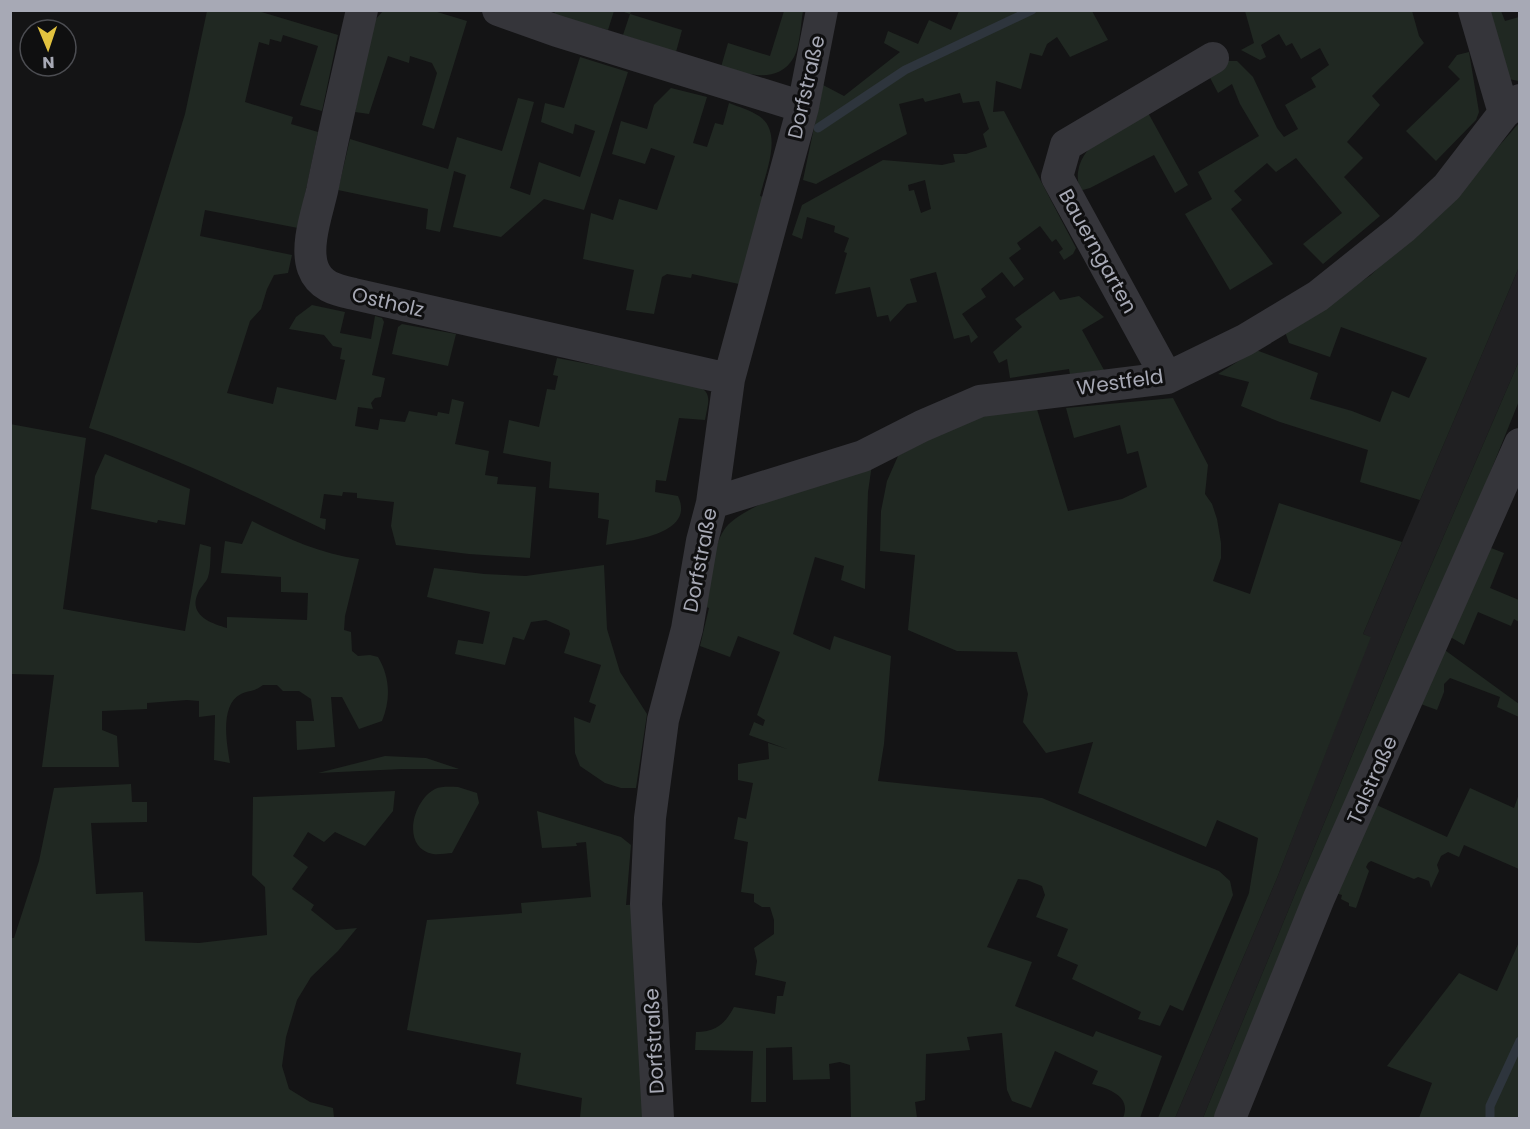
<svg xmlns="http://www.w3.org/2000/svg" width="1530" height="1129" font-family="Poppins,sans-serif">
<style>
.built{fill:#202022}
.green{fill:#202822;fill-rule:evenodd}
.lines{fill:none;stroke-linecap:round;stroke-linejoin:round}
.stream{stroke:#2e353d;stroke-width:9}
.minor{stroke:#35353a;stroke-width:32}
.labels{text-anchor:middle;stroke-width:6;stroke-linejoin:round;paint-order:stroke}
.street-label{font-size:20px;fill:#a7a9b5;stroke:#0f0f10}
</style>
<rect width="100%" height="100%" fill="#141415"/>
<path class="built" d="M1519 267V361L1406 624 1203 1118H1175L1277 878 1370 637 1363 634Z"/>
<path class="green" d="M207 11H258L338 35 322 111 300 105 318 46 283 35 281 42 270 39 269 45 259 42 245 102 293 117 291 124 318 132 298 228 205 210 200 236 292 255 288 273 274 275 267 289 261 309 250 321 227 393 273 404 277 387 336 400 345 360 340 359 342 348 333 346 324 335 289 329 296 317 312 305 345 312 340 333 371 339 375 316 382 318 384 322 372 375 385 378 381 397 375 398 371 403 373 409 358 407 355 426 378 430 380 419 405 422 409 411 437 416 438 412 449 414 452 399 464 402 455 444 489 451 485 475 498 477 497 484 536 487 530 558 469 554 396 545 391 526 394 502 357 498V493L343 492 342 496 324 494 320 518 326 519 325 530C248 493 171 455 89 428L185 114Z
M383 11H434L467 21 434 129 422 125 437 73 432 63 410 56 409 63 388 56 369 114 355 112 371 29 374 21Z
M555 11H614L608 30 554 15Z
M621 11H631L630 14 682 30 676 52 623 35 630 14Z
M784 11H803C801 22 800 47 794 57 778 86 745 73 721 67L728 43 770 56Z
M959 11H1092L1108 40 1070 57 1057 37 1047 44 1042 56 1030 53 1021 89 996 81 993 112 1004 111 1076 248 1073 254 1064 260 1059 252 1063 249 1056 239 1052 242 1040 226 1017 243 1021 249 1009 258 1024 279 1014 287 1002 272 981 289 986 297 962 314 978 337 971 343 969 335 954 339 936 272 910 279 917 302 907 304 890 322 888 315 877 317 870 287 835 294 847 253 844 252 849 238 834 232 835 226 807 217 802 239 792 235 802 205 883 160 942 165 955 162 953 154H966L987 147 983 134 989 129 979 101 963 103 960 93 925 102 923 98 899 104 907 134 816 184 803 180 823 85 844 96 900 52 884 43 888 31 918 44 929 20 951 30ZM925 180 931 209 921 213 914 190 909 191 908 185Z
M1245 11H1412L1419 36 1424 43 1372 96 1380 105 1347 142 1363 158 1344 177 1380 216 1323 264 1303 244 1342 213 1296 158 1276 172 1267 163 1234 191 1242 200 1231 209 1273 264 1230 290 1185 214 1212 199 1198 172 1259 136 1240 104 1232 84 1218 93 1206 70 1220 61H1237L1253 77 1277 128 1284 137 1298 129 1285 105 1316 87 1311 78 1329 65 1320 48 1301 59 1292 43 1286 46 1279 34 1261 45 1266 57 1260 60 1241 50 1254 43Z
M1483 11H1501L1505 21 1519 17V81L1508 79Z
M1469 52 1479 112 1476 120 1436 161 1406 131 1460 79 1448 67 1457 55Z
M580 57 628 72 584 210 544 199 501 237 453 227 466 175 454 171 440 232 426 229 428 209 338 190 350 139 448 169 457 137 502 151 518 98 534 102 510 188 530 195 539 162 580 177 595 131 575 124 573 134 541 122 545 103 564 108Z
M671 88 707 97 693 143 707 147 715 123 723 125 729 103C739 107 750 110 759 116 784 132 765 174 760 196L767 198 739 284 692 274 691 278 667 274 662 277 654 314 626 310 634 270 583 259 591 213 613 220 619 199 657 210 675 156 651 148 645 164 612 154 621 121 647 129 654 105Z
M1147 111 1188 185 1175 193 1154 155 1090 188 1079 191C1079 185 1077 178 1078 172 1083 139 1122 126 1147 111Z
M1519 123V267L1420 500 1360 482 1368 450 1280 422 1241 406 1249 382 1218 374 1256 350 1318 373 1310 399 1352 411 1380 422 1392 391 1409 398 1427 358 1341 327 1330 357 1289 343 1285 332 1371 275 1491 155Z
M1054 291 1060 300 1079 296 1104 317 1082 330 1104 370 1070 374 1069 369 1010 378 1007 359 999 363 993 352 1022 327 1015 319Z
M402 324 456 334 448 366 392 354 398 327Z
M557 358 695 384C714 393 708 402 705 420L679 418 666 481 656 480 655 492 678 496C696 535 631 540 606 545L609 520 598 518 599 493 549 488 551 462 503 453 509 420 539 427 547 389 555 390 558 376 553 375Z
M1519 361V401L1477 505 1215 1118H1203L1406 624Z
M1173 398 1208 465 1205 494 1212 504 1217 519 1221 543V558L1213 581 1250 594 1279 503 1402 542 1363 634 1371 637 1277 878 1175 1118H1158L1249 893 1258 838 1217 820 1206 847 1078 793 1093 742 1046 753 1023 722 1028 694 1017 652 957 651 908 630 915 555 880 551 881 511 887 481 898 456 953 426 993 413 1036 406 1068 511 1122 499 1147 487 1138 451 1127 454 1120 425 1074 438 1066 408Z
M10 424 86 438 63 609 185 631 200 544 211 547C210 557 211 568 208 577 206 583 200 587 198 593 188 615 210 623 227 628V617L307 620 308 593 281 592V577L221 573 225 541 242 544 252 521C286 538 321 554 359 559L345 616 344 630 351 632 352 651 358 656 370 655 378 657C390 677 391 699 382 721L359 729 342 697H331L335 747 297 750 296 721H314L311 699 299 691H283L277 685H263C254 692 250 690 241 694 219 705 227 745 230 763L214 760 215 715 199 717V701L187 700 147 703V709L102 711V730L117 736 119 767H42L54 675 11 674Z
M105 454 190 489 185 525 158 520 157 523 91 509 95 476Z
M872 464 868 492 865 589 841 580 844 566 815 557 793 634 830 650 834 636 891 656 884 744 878 781 1042 798 1219 871 1230 881 1233 895 1183 1011 1170 1005 1160 1026 1138 1019 1141 1012 1072 979 1078 965 1057 956 1068 929 1036 917 1045 895 1042 886 1027 880 1018 879 987 947 1032 962 1015 1006 1093 1037 1096 1031 1162 1056 1140 1118H1123C1132 1096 1109 1089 1092 1084L1098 1071 1055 1051 1031 1108 1012 1101 1007 1090 1002 1033 967 1037 970 1050 926 1054 925 1100 915 1102 917 1118H851L850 1065 840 1062 829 1064 830 1079 793 1080 792 1047 766 1048V1102H751L753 1051 695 1050 696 1032C716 1032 725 1024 734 1007L775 1014 777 996H783L786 982 755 975 757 961 754 948 774 934V920L770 907H762L754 902V894L741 892 748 842 734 839 738 817 746 819 753 783 738 780V764L769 759 768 743 787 749 749 735 754 722 763 726 765 720 757 715 780 652 738 636 730 657 700 646 709 608 704 606C709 582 711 551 724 530 740 503 840 475 872 464Z
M1486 546 1504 553 1490 588 1519 600V622L1514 619 1511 626 1478 612 1464 645 1447 635Z
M604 565 607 629 620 672 647 714 636 788H621L605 783 580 766 575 753 574 717 590 723 596 705 589 702 601 665 564 653 570 634 569 630 546 620 531 622 524 640 513 637 505 665 455 654 458 640 483 644 490 612 427 597 434 568 484 574 526 576Z
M1442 648 1519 704V717L1497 707 1500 697 1450 678 1444 684V692L1437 710 1418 703Z
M385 756 426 758 459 769H402L318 773Z
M131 784 132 802H147V822L91 823 96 894 143 892 145 941 199 943 267 935 265 887 252 875 253 797 395 791 393 811 365 846 335 832 324 842 308 832 293 856 308 867 292 889 314 905 311 910 336 930 357 928 338 951 311 977 297 1000 286 1037 282 1066 289 1089 310 1102 333 1108 334 1118H11V938H14L39 861 54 788Z
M458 787 477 793 479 803 452 853C447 853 439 855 433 854 401 848 412 801 435 789 441 786 451 787 458 787Z
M1470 788 1514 808 1519 794V869L1464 845 1459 857 1448 852 1441 856 1437 865 1439 871 1431 888 1429 881 1418 877 1414 879 1371 861 1368 863 1366 867 1369 871 1356 908 1349 906V903L1341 899 1342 895 1332 892 1370 802 1447 837Z
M537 811 621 837 631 845 626 905 646 904 658 1118H580L582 1098 516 1084 521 1053 407 1030 427 920 522 913 521 903 591 897 586 842 576 843 577 846 542 848Z
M1519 942V1118H1419L1432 1083 1387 1066 1459 973 1497 991Z"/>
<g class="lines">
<path class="stream" d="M818 128 905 70 1032 10
M1490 1118V1106L1520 1041"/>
<path class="minor" d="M362 10C348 71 334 131 322 191 317 213 305 246 313 268 320 287 337 290 354 294L729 379
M498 10 557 31 803 107
M1474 10 1504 113
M1167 378 1057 177 1066 145 1213 58
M712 503 863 456 922 426 980 401 1167 378 1245 340 1318 296 1403 228 1447 187 1504 113 1520 100
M658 1118 646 904 650 818 663 720 687 629 702 541 712 503 729 379 803 107 822 10
M1230 1118 1319 898 1520 444"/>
</g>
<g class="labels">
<g class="street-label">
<text transform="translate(806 87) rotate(-77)" y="7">Dorfstraße</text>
<text transform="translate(1098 251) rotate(61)" y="7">Bauerngarten</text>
<text transform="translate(388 302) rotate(13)" y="7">Ostholz</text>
<text transform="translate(1120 382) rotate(-8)" y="7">Westfeld</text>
<text transform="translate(700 560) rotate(-79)" y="7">Dorfstraße</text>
<text transform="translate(1372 780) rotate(-66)" y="7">Talstraße</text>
<text transform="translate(654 1041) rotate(-93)" y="7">Dorfstraße</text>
</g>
</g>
<rect width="1530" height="1129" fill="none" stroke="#a7a9b5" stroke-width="24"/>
<g transform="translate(48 48) rotate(178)"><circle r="28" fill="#0f0f10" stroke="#4c4d52" stroke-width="1.5"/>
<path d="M0-4.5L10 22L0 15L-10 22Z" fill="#e2c23f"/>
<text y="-9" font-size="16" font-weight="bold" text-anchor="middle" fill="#a7a9b5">N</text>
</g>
</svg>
